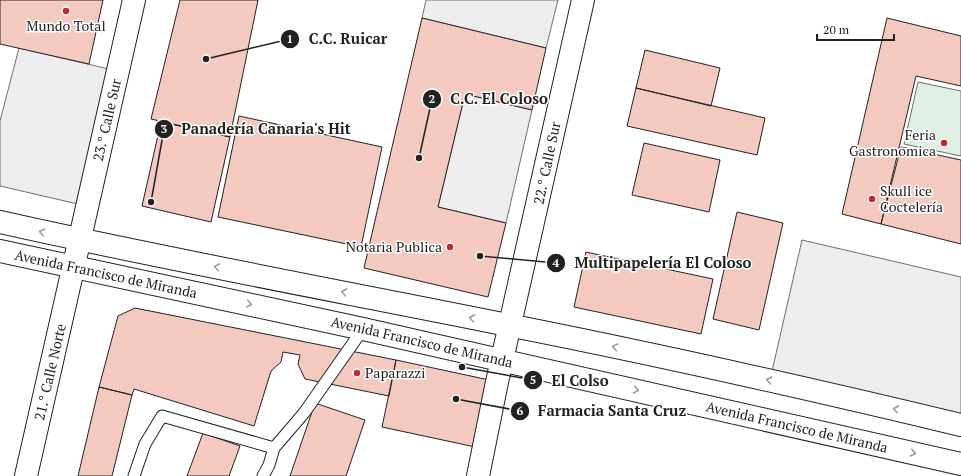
<svg xmlns="http://www.w3.org/2000/svg" width="961" height="476" font-family="'PT Serif',serif">
<style>
.green{fill:#e0efe3;stroke:#6f6f6f}
.parking{fill:#ededed;stroke:#6f6f6f}
.building{fill:#f3c9c0;stroke:#222}
.lines{fill:none;stroke-linecap:round;stroke-linejoin:round}
.lane-casing{stroke:#222;stroke-width:13}
.street-casing{stroke:#222;stroke-width:24}
.secondary-casing{stroke:#222;stroke-width:24}
.lane{stroke:#fff;stroke-width:11}
.street{stroke:#fff;stroke-width:22}
.secondary{stroke:#fff;stroke-width:22}
.oneway{stroke:#9c9c9c}
.poi-dot{fill:#c62828;stroke:#fff;stroke-width:1.5}
.labels{text-anchor:middle;stroke-width:3;stroke-linejoin:round;paint-order:stroke}
.poi-label{font-size:14px;fill:#222;stroke:#fff;text-anchor:end}
.street-label{font-size:14px;fill:#222;stroke:#fff}
.leader{fill:none;stroke:#222;stroke-width:1.5}
.callout-dot{fill:#222;stroke:#fff;stroke-width:1.5}
.mark-label{font-size:12px;text-anchor:middle;font-weight:bold;fill:#fff}
.callout-label{font-size:15px;text-anchor:middle;font-weight:bold;fill:#222;stroke:#fff;stroke-width:3;stroke-linejoin:round;paint-order:stroke}
</style>
<rect width="100%" height="100%" fill="#fff"/>
<path class="green" d="M918 82 961 91V156L904 144Z"/>
<path class="parking" d="M426 0H558L546 48 422 18Z
M19 48 113 70 82 205 0 186V121Z
M465 94 532 110 506 223 438 207Z
M802 240 961 277V425L770 380Z"/>
<path class="building" d="M0 0H103L89 64 0 44Z
M180 0H258L230 137 151 119Z
M422 18 546 48 532 110 465 94 438 207 506 223 488 297 364 268Z
M887 18 961 36V86L916 76 881 224 842 214Z
M645 50 720 68 711 106 636 88Z
M636 88 765 118 757 155 627 126Z
M239 116 382 147 361 247 218 217Z
M161 122 230 137 211 222 142 206Z
M644 143 720 160 709 212 632 195Z
M901 147 961 160V244L881 224Z
M737 212 783 223 759 330 713 319Z
M586 252 713 279 701 334 574 307Z
M135 308 396 360 389 396 305 379 298 364 300 355 283 352 281 362 271 371 254 426 134 389 132 395 99 387 118 316Z
M396 360 494 381 480 448 382 427Z
M99 387 132 395 112 476H78Z
M315 403 365 420 346 476H290Z
M203 433 240 446 229 476H187Z"/>
<g class="lines">
<g class="lane-casing">
<path id="lane" d="M134 476 145 444 162 416 274 448
M263 476 269 465 274 448 304 413 363 329"/>
</g>
<g class="street-casing">
<path id="street" d="M26 476 134 0
M478 476 497 382 583 0"/>
</g>
<g class="secondary-casing">
<path id="secondary" d="M0 222C169 260 339 291 508 325 660 355 811 389 961 425
M0 251 363 329 961 464"/>
</g>
<use href="#lane" class="lane"/>
<use href="#street" class="street"/>
<use href="#secondary" class="secondary"/>
</g>
<defs><path id="oneway-chevron" d="M-2-3.5L2.5 0L-2 3.5" fill="none" stroke-width="1.6" stroke-linecap="round" stroke-linejoin="round"/></defs>
<g class="oneway">
<use href="#oneway-chevron" transform="translate(42 232) rotate(-167)"/>
<use href="#oneway-chevron" transform="translate(217 267) rotate(-169)"/>
<use href="#oneway-chevron" transform="translate(344 292) rotate(-169)"/>
<use href="#oneway-chevron" transform="translate(249 304) rotate(12)"/>
<use href="#oneway-chevron" transform="translate(472 318) rotate(-169)"/>
<use href="#oneway-chevron" transform="translate(615 347) rotate(-168)"/>
<use href="#oneway-chevron" transform="translate(769 380) rotate(-167)"/>
<use href="#oneway-chevron" transform="translate(636 390) rotate(13)"/>
<use href="#oneway-chevron" transform="translate(896 409) rotate(-167)"/>
<use href="#oneway-chevron" transform="translate(913 453) rotate(13)"/>
</g>
<g class="poi-dot">
<circle cx="66" cy="11" r="4"/>
<circle cx="944" cy="143" r="4"/>
<circle cx="872" cy="199" r="4"/>
<circle cx="450" cy="247" r="4"/>
<circle cx="357" cy="373" r="4"/>
</g>
<g class="labels">
<g class="poi-label">
<text x="66" y="31" text-anchor="middle">Mundo Total</text>
<text x="936" y="140">Feria<tspan x="936" dy="16">Gastronomica</tspan></text>
<text x="880" y="196" text-anchor="start">Skull ice<tspan x="880" dy="16">Coctelería</tspan></text>
<text x="442" y="252">Notaria Publica</text>
<text x="365" y="378" text-anchor="start">Paparazzi</text>
</g>
<g class="street-label">
<text transform="translate(107 120) rotate(-77)" y="5">23.° Calle Sur</text>
<text transform="translate(547 163) rotate(-78)" y="5">22.° Calle Sur</text>
<text transform="translate(106 274) rotate(12)" y="5">Avenida Francisco de Miranda</text>
<text transform="translate(422 342) rotate(13)" y="5">Avenida Francisco de Miranda</text>
<text transform="translate(50 372) rotate(-77)" y="5">21.° Calle Norte</text>
<text transform="translate(797 427) rotate(13)" y="5">Avenida Francisco de Miranda</text>
</g>
</g>
<path class="leader" d="M206 59L290 39M419 158L432 99M151 202L164 129M480 256L556 263M462 367L533 380M456 399L520 411"/>
<g class="callout-dot">
<circle cx="206" cy="59" r="4"/>
<circle cx="419" cy="158" r="4"/>
<circle cx="151" cy="202" r="4"/>
<circle cx="480" cy="256" r="4"/>
<circle cx="462" cy="367" r="4"/>
<circle cx="456" cy="399" r="4"/>
<circle cx="290" cy="39" r="10"/>
<circle cx="432" cy="99" r="10"/>
<circle cx="164" cy="129" r="10"/>
<circle cx="556" cy="263" r="10"/>
<circle cx="533" cy="380" r="10"/>
<circle cx="520" cy="411" r="10"/>
</g>
<g class="mark-label">
<text x="290" y="43">1</text>
<text x="432" y="103">2</text>
<text x="164" y="133">3</text>
<text x="556" y="267">4</text>
<text x="533" y="384">5</text>
<text x="520" y="415">6</text>
</g>
<g class="callout-label">
<text x="348" y="44">C.C. Ruicar</text>
<text x="499" y="104">C.C. El Coloso</text>
<text x="266" y="134">Panadería Canaria's Hit</text>
<text x="663" y="268">Multipapelería El Coloso</text>
<text x="580" y="386">El Colso</text>
<text x="612" y="416">Farmacia Santa Cruz</text>
</g>
<path d="M817 34v6h77v-6" fill="none" stroke="#222222" stroke-width="2"/>
<text x="823" y="34" font-size="12" fill="#222222" stroke="#ffffff" stroke-width="3" paint-order="stroke">20 m</text>
</svg>
